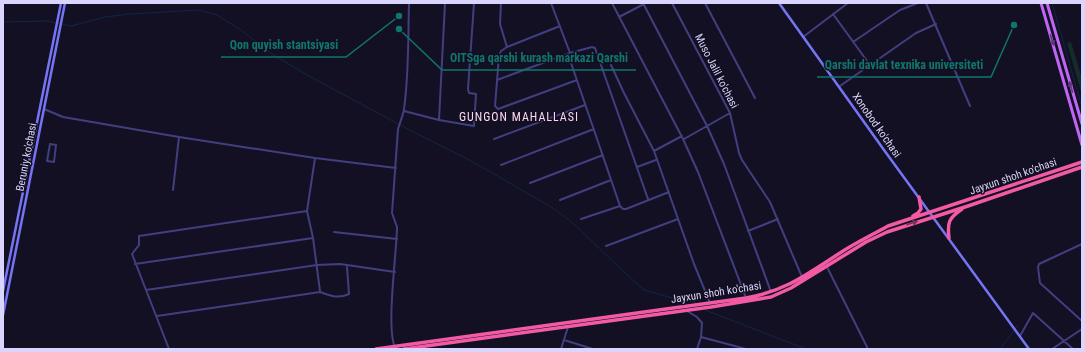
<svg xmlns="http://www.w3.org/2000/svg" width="1085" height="352" font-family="'Roboto Condensed',sans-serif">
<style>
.green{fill:#142d2c}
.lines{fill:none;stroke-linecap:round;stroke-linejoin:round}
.stream{stroke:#122646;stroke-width:1}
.street{stroke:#413f7f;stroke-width:2}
.secondary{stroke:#7674f5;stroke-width:2.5}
.primary{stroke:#be65f3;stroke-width:3}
.highway{stroke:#f35aa4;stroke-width:3.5}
.oneway{fill:#603681}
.oneway2{fill:#78315d}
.labels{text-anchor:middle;stroke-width:3;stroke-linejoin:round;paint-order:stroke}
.street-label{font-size:11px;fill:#dad5fc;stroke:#131023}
.neighbourhood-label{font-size:12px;letter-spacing:1px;fill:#fcd7ef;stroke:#131023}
.leader{fill:none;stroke:#0f766e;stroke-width:1.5}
.callout-dot{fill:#0f766e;stroke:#131023;stroke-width:1.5}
.callout-label{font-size:12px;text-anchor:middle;font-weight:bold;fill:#0f766e;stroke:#131023;stroke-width:3;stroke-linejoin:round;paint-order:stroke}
</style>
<rect width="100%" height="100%" fill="#131023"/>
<path class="green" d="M1071 42 1082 79V95L1067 43Z"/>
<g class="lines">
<path class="stream" d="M1052 3 1082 107
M3 22 47 21 71 26 105 17 129 14 199 10 217 15 241 30 272 54 307 75 404 127 473 162 553 208 573 223 624 272 644 290 683 301H693L696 303
M705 310 806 349
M1000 349 1018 325"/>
<path class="street" d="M501 3 500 24 507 47
M551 3 570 53V60L620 206 623 209H626L669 192
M612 3 683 139 698 172 746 298
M643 3 707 126 724 164 771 292
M672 3 730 113 739 153 742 160 770 202 802 277
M705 3 755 98
M926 3 970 106
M833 14 870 65
M619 17 644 4
M560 26 507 47 501 51 499 56 495 106 498 109 577 80
M803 37 848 3
M853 42 900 10 918 3
M611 65 624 93 654 151 694 264 710 303
M497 80 570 53 592 47 595 48 648 199
M840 86 916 33 936 24
M44 109 63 117 179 137 315 158 396 168
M404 111 439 120 474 126 476 94 469 93 468 89 474 3
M439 120 445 3
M494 139 585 105
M684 139 730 113
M50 144 56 145 54 162 47 161Z
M654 151 682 136
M315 158 307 211 313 238 320 291
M501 165 594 129
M637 167 656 160
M530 183 603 155
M173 190 179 137
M560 200 611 180
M581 219 620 206
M748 231 778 219
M334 232 397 239
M1082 244 1039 264 1038 267 1040 283 1082 321
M606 246 678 219
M135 264 313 238
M827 267 868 349
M146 290 317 265 340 264 395 272
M687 311 697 317 702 323 701 337 697 349
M157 316 320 292C331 296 338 299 349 294L347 267
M1020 336 1033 313 1073 349
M701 337 746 349
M564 340 593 349
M169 349 132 254 139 245V236L307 211
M396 349C385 333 397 251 397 227L392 213 398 129C400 122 403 116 404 109 409 74 408 38 409 3
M561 349 568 327
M1052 349 1082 329"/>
<path class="secondary" d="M779 3 884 150 1029 349
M3 291 61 3
M3 315 65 3"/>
<path class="primary" d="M1041 3 1082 145
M1047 3 1082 124"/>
<path class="highway" d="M913 216 918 213 921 209 919 197
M949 238C947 222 949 218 962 209
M376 349 746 298C786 291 807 274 840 253 855 243 872 235 888 226L1082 162
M404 349 711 307 771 297 791 288 866 242 887 232 968 206 1082 167"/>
</g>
<defs><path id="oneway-solid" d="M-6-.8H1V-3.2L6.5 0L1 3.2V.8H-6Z"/></defs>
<g class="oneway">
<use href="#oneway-solid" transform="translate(1052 40) rotate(73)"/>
<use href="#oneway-solid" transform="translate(1071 87) rotate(-106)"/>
</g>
<use class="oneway2" href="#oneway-solid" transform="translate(912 223) rotate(-18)"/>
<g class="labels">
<g class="street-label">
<text transform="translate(717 71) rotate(63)" y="4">Muso Jalil ko'chasi</text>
<text transform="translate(877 125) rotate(55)" y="4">Xonobod ko'chasi</text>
<text transform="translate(26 157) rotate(-79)" y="4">Beruniy ko'chasi</text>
<text transform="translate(1013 176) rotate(-19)" y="4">Jayxun shoh ko'chasi</text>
<text transform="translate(716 292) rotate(-9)" y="4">Jayxun shoh ko'chasi</text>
</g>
<g class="neighbourhood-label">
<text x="519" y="121">GUNGON MAHALLASI</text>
</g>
</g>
<path class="leader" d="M399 16L346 57H221M399 29L442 70H636M1014 25L991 77H817"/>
<g class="callout-dot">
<circle cx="399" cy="16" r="4"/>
<circle cx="399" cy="29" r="4"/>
<circle cx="1014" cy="25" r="4"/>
</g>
<g class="callout-label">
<text x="284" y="49">Qon quyish stantsiyasi</text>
<text x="539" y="62">OITSga qarshi kurash markazi Qarshi</text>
<text x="904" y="69">Qarshi davlat texnika universiteti</text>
</g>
<rect width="1085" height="352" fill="none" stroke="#dad5fc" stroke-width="8"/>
</svg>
